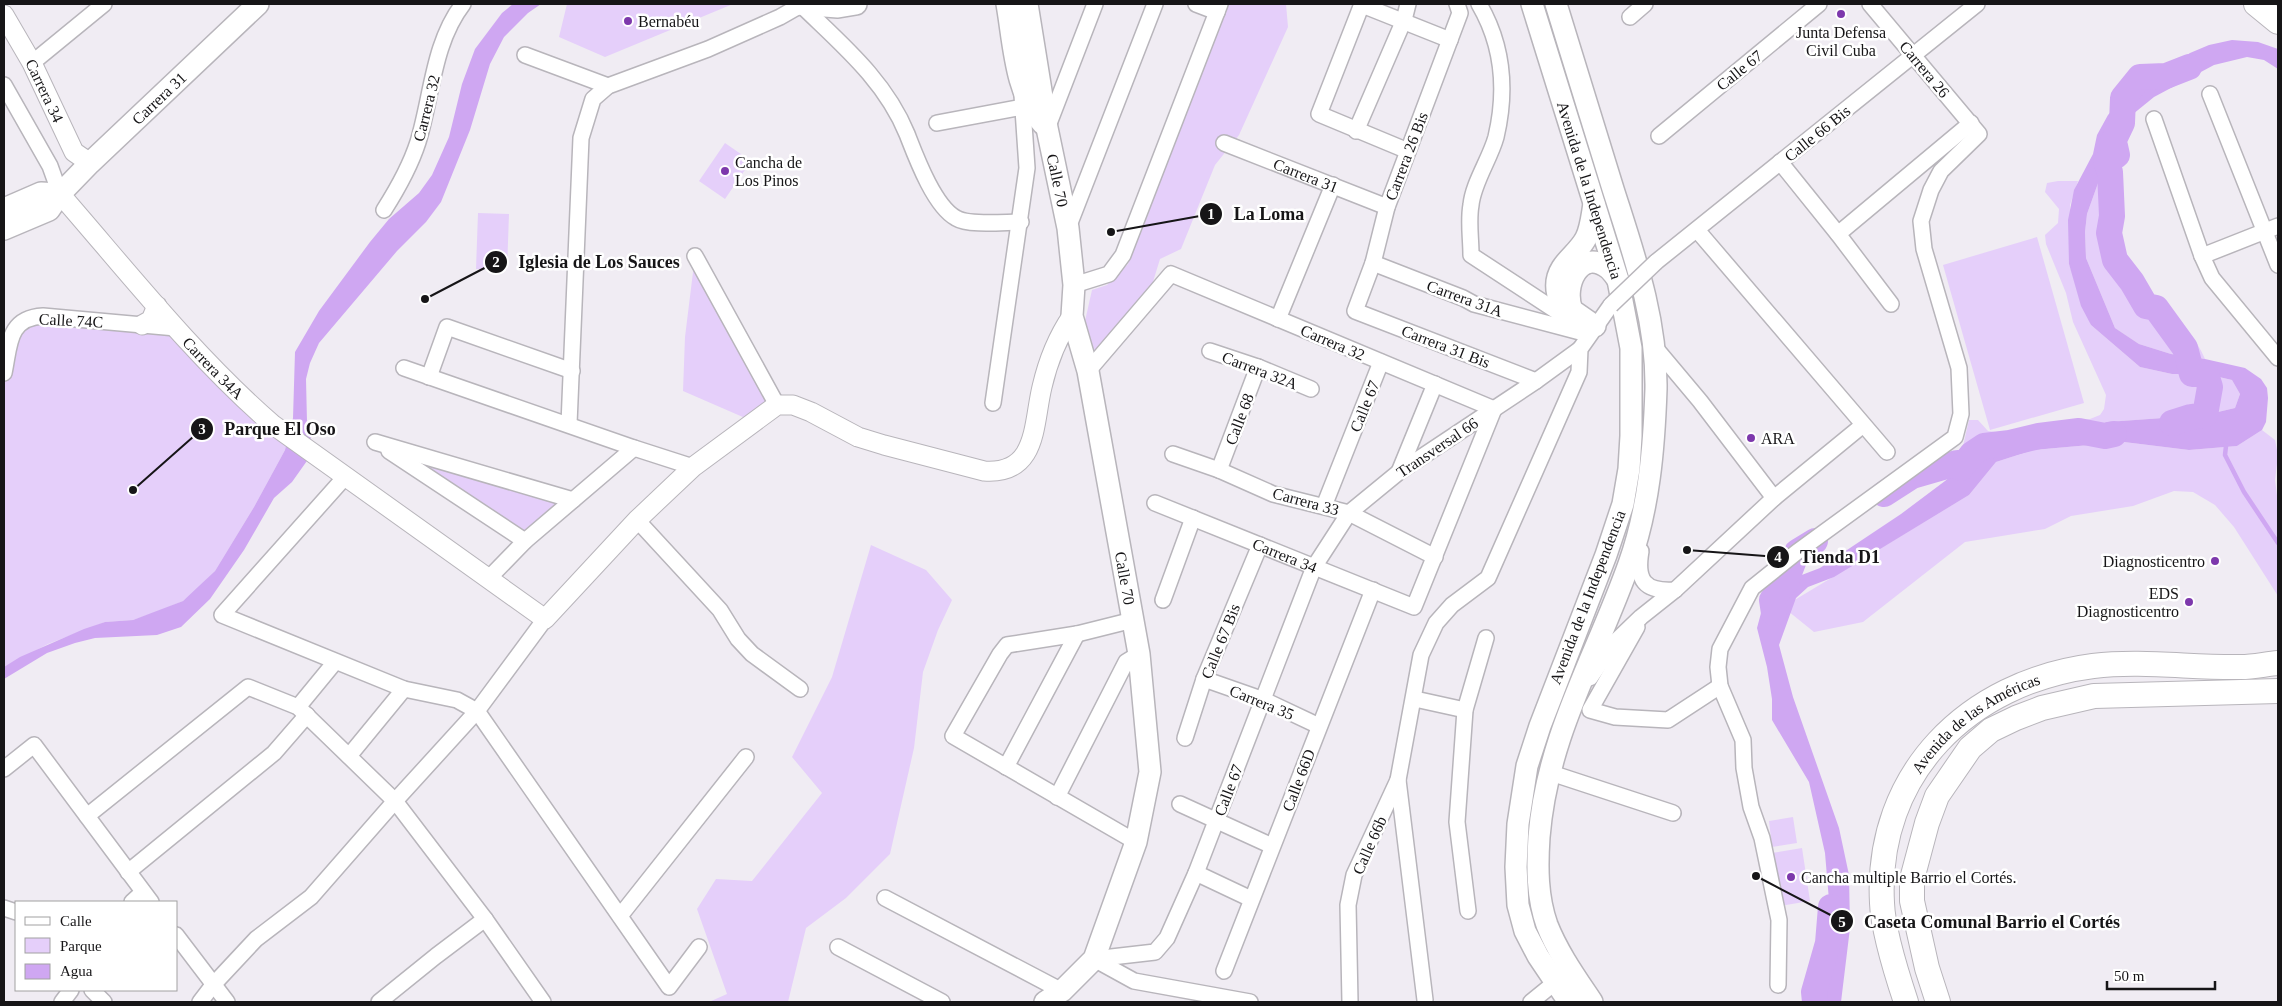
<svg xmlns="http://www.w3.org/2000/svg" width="2282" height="1006" font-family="Georgia,serif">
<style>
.green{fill:#e5cffa}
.water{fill:#cfa7f2}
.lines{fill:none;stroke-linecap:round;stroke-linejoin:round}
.stream{stroke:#cfa7f2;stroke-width:4.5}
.river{stroke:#cfa7f2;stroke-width:26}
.minor-casing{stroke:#b8b5bb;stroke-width:18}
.tertiary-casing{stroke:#b8b5bb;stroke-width:21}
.secondary-casing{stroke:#b8b5bb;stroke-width:24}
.primary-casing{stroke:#b8b5bb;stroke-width:26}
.minor{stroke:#fff;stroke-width:15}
.tertiary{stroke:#fff;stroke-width:19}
.secondary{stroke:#fff;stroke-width:21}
.primary{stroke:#fff;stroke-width:24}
.minor-bridge-casing{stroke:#b8b5bb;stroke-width:18;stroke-linecap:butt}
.minor-bridge{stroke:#fff;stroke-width:15}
.poi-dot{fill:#7d38ac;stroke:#fff;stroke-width:2}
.labels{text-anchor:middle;stroke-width:5;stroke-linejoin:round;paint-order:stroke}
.poi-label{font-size:16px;fill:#161517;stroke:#fff;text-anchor:start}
.street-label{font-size:16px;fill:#161517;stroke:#fff}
.leader{fill:none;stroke:#161517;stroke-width:2}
.callout-dot{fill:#161517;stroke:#fff;stroke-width:2}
.mark-label{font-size:15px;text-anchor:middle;font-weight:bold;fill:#fff}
.callout-label{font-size:18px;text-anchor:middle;font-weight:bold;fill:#161517;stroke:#fff;stroke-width:5;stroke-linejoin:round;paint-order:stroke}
</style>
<rect width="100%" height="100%" fill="#f0ecf3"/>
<path class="green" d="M567 4H733L605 57 559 37Z
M1228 4H1286L1288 27 1239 135 1215 165 1181 249 1160 259 1152 285 1091 356 1085 321 1092 290 1107 285 1128 264 1148 215 1174 134Z
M725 143 751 161 725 199 699 181Z
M2112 144 2115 146 2119 162 2111 199 2112 216 2100 227C2101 255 2112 284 2137 300 2144 305 2151 305 2158 309 2179 320 2196 337 2205 359L2171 354 2139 344 2115 328 2086 258 2085 232 2087 214Z
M2058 181H2078L2070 205 2069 264 2091 325 2140 367 2172 374H2206L2232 380 2240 394 2235 408 2205 415 2107 422 2079 431 2039 436 1989 447 1972 454 1961 468 1954 465 1951 458 1963 446 1969 420H1978L1988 431 2011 434 2090 419 2100 415 2104 409 2106 395 2073 322 2066 293 2046 244 2045 235 2058 223 2059 209 2045 192 2047 183Z
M478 213 509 214 507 270 476 269Z
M2037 237 2084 403 1990 430 1943 265Z
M695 256 777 405 752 421 683 391 685 337Z
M26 320 176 328 289 436 285 450 254 507 215 571 195 591 183 601 156 612 133 620 105 622 48 644 4 667V373Z
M2262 430 2275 440 2278 455 2275 480 2278 503V596L2234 527 2215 505 2193 492 2174 491 2133 506 2071 516 2045 529 1965 542 1863 622 1814 632 1783 607 1969 495 1996 462 2033 450 2124 442 2189 450 2237 446Z
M375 442 573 500 525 541Z
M871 545 926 570 952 600 938 630 923 672 914 748 890 854 846 898 806 928 788 1002H709L727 994 697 909 716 879 752 881 822 793 792 757 832 677Z
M1793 817 1797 843 1772 847 1769 821Z
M1802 848 1810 901 1780 906 1772 853Z"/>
<path class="water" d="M513 4H541L528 13 504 37 490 64 470 130 441 202 426 222 397 251 319 343 310 363 306 379 307 422 311 433 309 458 292 482 274 498 244 550 210 599 181 627 157 635 95 638 75 643 47 653 4 679V667L20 657 84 629 105 622 133 620 183 601 215 571 254 507 285 450 293 418 295 352 319 311 370 242 389 219 419 193 432 175 449 137 462 84 475 49 502 13Z
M2232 40 2258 42 2278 49V69L2264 60 2247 57 2214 65 2154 97 2122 123 2112 144 2087 214 2085 232 2086 258 2115 328 2139 344 2171 354 2205 359 2245 368 2261 379 2267 388 2268 398 2266 422 2262 430 2237 446 2189 450 2124 442 2033 450 1996 462 1969 495 1834 577 1808 587 1796 598 1779 645 1793 697 1839 828 1849 875 1850 928 1841 1002H1812L1828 943 1830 912 1825 853 1809 782 1772 720V699L1767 667 1757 628 1761 613 1770 594 1786 581 1820 568 1901 514 1945 481 1961 468 1972 454 1989 447 2039 436 2079 431 2107 422 2205 415 2235 408 2240 394 2232 380 2206 374H2172L2140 367 2091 325 2081 306 2069 264 2068 220 2074 190 2093 154 2097 135 2108 115 2123 98 2138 87 2190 53 2209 45Z"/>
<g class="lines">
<path class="stream" d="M2224 443 2226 446 2225 455 2244 492 2278 543"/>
<path class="river" d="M2172 423 2191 417 2205 415 2210 387 2206 374H2192L2185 348 2156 308 2146 306 2132 282 2115 260 2109 233 2112 216 2110 172 2106 162 2117 155 2115 146 2112 144 2122 123 2123 98 2140 77 2166 76 2189 67
M1884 494 1912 476 1957 463 1961 468 1972 454 1984 446 2010 443 2039 436 2079 431 2105 436 2114 434
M1774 613 1772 600 1786 581 1797 552 1815 541
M1815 1002 1814 992 1828 943 1831 907"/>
<g class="minor-casing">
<g id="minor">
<path d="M1196 4 1217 12"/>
<path d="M1362 4 1319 114 1408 151"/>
<path d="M1457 4 1460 13 1387 207 1373 263 1355 311 1536 381"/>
<path d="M1479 4C1503 45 1507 90 1496 137 1490 159 1473 183 1471 205 1468 221 1471 238 1471 255L1567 318"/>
<path d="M1362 5 1450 40"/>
<path d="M1630 17 1645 4"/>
<path d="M525 55 608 86"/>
<path d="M32 63 104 4"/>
<path d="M4 85 50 166 60 194"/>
<path d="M2210 94 2278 265"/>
<path d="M2154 119 2202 256 2212 278 2278 358"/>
<path d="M937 123 1023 107"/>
<path d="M1048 126 1095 4"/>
<path d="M1356 131 1404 20 1408 4"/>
<path d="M1659 136 1819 4"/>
<path id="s1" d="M1224 143 1387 207"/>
<path d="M1780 162 1838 234 1891 304"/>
<path d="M384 210C398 188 410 167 418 142 432 96 433 43 463 4"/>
<path d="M1068 228 1155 4"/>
<path d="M1697 230 1887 452"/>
<path d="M1838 234 1971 123"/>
<path d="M695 256 777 405"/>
<path d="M2202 256 2278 226"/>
<path d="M1656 262 1977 4"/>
<path d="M1373 263 1463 298 1474 304 1580 332"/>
<path d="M1074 285 1109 274 1123 255 1220 4"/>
<path d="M1278 319 1333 185"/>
<path d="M1653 345 1700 401 1774 498"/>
<path d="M1210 351 1258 367 1311 389"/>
<path d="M404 368 634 448 693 467"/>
<path d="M1088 371 1171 274 1494 409"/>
<path d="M4 373C10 346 7 318 43 316L176 328"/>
<path d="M429 377 447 327 572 371"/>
<path d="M993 403 1027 168 1022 95"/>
<path d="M569 424 581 138 593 99 608 86 708 49 780 17 801 5C841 44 885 80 907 134 916 157 934 206 956 218 969 226 1004 222 1021 222"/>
<path d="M375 442 573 500"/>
<path d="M389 451 525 541"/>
<path d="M1173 454 1219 470 1273 494 1349 513 1435 557"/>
<path d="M1219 470 1258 367"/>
<path d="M1399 472 1435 384"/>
<path d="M345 477 222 615 404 689 457 700 477 711 669 987 699 947"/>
<path id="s2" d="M1155 503 1414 607 1494 409"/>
<path d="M1324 506 1381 362"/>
<path d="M637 520 720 610 738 639 752 654 800 689"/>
<path d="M1641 551C1636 580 1644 592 1675 590"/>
<path d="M489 578 525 541 634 448"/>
<path d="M1163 600 1193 518"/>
<path d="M1133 620 1077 634 1007 645 1000 654 953 736 1136 842"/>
<path d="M1637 627 1590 710 1615 717 1668 720 1720 686"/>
<path d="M1590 678 1614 643 1641 617 1675 590 1774 498 1863 425"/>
<path d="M1204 679 1264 700 1319 726"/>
<path d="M1415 699 1465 710"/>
<path d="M298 707 335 662"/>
<path d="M1185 738 1204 679 1260 545"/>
<path d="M349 756 404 689"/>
<path d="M1006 767 1077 634"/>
<path d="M4 769 34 745 151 902"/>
<path d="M1548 772 1673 813"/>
<path d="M1057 797 1126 662 1139 654"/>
<path d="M1180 804 1272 846"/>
<path d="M87 816 248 687 298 707 395 801 485 919 543 1002"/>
<path d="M128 872 274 753 307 715"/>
<path d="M1196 873 1251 899"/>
<path d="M885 898 1062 991"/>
<path d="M132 902 143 892"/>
<path d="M4 908 16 912"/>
<path d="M1468 911 1457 822 1465 710 1486 638"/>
<path d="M620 916 746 757"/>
<path d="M176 935 227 1002"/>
<path d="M838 947 942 1002"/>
<path d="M1094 959 1155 952 1167 938 1196 873 1314 567 1349 513 1399 472 1536 381 1580 349"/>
<path d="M1094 959 1134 981 1250 1002"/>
<path d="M1224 971 1373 590"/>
<path d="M1778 985 1779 920 1762 838 1751 807 1744 768 1743 740 1720 686 1718 667 1720 649 1752 588 1797 552 1955 437 1961 414 1959 368 1924 249 1921 221 1931 190 1941 171 1979 134 1870 4"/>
<path d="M92 990 104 1002"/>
<path d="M1425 1000 1398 780 1421 655 1436 623 1452 605 1488 578 1579 372 1580 349 1611 305"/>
<path d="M62 1002 71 990"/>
<path d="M200 1002 213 985 256 939 311 897 395 801 477 711 545 619"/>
<path d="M379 1002 436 956 485 919"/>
<path d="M1350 1002 1348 905 1354 875 1398 780"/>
<path d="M1531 1002 1563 976"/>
</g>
</g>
<g class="tertiary-casing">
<g id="tertiary">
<path id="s3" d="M4 15 32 63 74 152 90 163"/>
<path id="s4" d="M60 194C128 272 193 355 272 424L545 619 637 520 693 467 777 405H793L811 412 858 437 884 445 984 471C1038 475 1033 424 1042 387 1048 361 1057 338 1072 316"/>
<path d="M142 325 151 320 157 306"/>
</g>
</g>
<g class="secondary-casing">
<g id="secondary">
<path d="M798 4 838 7 856 4"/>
<path d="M1007 4C1014 44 1015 93 1043 124"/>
<path id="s5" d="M1027 4 1047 128 1068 228 1074 285 1072 316 1088 371 1139 654 1150 772 1136 842 1094 959 1062 991 1045 1002"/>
<path id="s6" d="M1532 4 1618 280 1631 348V436L1629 469 1623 504 1606 555 1540 726 1527 766 1518 824 1516 867 1518 905 1525 931 1538 956 1569 1002"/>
<path d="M1556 4C1575 66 1594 127 1613 189 1634 255 1657 319 1656 389 1654 448 1649 508 1629 564 1596 657 1547 736 1539 837 1537 867 1537 897 1547 925 1558 953 1576 978 1592 1002"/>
<path d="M4 209 41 193 60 194"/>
<path id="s7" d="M4 229 49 210 60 194 90 163 258 4"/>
<path d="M1573 322C1561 307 1550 287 1562 268 1569 257 1580 250 1586 238 1591 228 1592 215 1594 204"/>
<path d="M1595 326 1572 310C1562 286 1580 247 1608 268 1612 271 1615 276 1618 280"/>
</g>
</g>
<g class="primary-casing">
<g id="primary">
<path d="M2256 4 2278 22"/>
<path id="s8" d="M1906 1002C1897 975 1883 931 1882 903 1875 773 1969 682 2093 666 2142 660 2192 668 2241 667 2253 667 2266 664 2278 663"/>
<path d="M1938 1002 1927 968 1912 901V879L1927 823 1937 796 1970 748 1991 730 2016 718 2042 708 2094 696 2278 691"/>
</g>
</g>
<use href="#minor" class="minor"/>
<use href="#tertiary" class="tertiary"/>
<use href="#secondary" class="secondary"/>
<use href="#primary" class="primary"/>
<g class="minor-bridge-casing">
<path id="minor-bridge" d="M1611 305 1656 262"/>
</g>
<use href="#minor-bridge" class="minor-bridge"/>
</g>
<g class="poi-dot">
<circle cx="1841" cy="14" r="5"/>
<circle cx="628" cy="21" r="5"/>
<circle cx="725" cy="171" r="5"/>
<circle cx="1751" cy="438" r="5"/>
<circle cx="2215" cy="561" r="5"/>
<circle cx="2189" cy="602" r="5"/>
<circle cx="1791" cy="877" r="5"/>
</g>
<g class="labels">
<g class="poi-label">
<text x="638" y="27">Bernabéu</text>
<text x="1841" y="38" text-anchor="middle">Junta Defensa<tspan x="1841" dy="18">Civil Cuba</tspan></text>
<text x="735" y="168">Cancha de<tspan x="735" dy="18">Los Pinos</tspan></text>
<text x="1761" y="444">ARA</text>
<text x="2205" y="567" text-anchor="end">Diagnosticentro</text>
<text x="2179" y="599" text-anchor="end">EDS<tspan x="2179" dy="18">Diagnosticentro</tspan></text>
<text x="1801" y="883">Cancha multiple Barrio el Cortés.</text>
</g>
<g class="street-label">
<text transform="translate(1925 69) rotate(50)" y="6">Carrera 26</text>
<text transform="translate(1739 70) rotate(-39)" y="6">Calle 67</text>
<text dy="6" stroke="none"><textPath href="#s3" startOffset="86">Carrera 34</textPath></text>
<text dy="6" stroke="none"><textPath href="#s7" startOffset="206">Carrera 31</textPath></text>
<text transform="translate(426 108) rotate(-76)" y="6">Carrera 32</text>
<text transform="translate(1817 133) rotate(-39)" y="6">Calle 66 Bis</text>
<text transform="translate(1406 156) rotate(-69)" y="6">Carrera 26 Bis</text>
<text dy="6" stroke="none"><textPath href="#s1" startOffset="88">Carrera 31</textPath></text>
<text dy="6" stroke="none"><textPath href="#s5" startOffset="179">Calle 70</textPath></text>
<text dy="6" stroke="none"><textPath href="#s6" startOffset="195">Avenida de la Independencia</textPath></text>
<text transform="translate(1465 298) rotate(20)" y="6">Carrera 31A</text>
<text transform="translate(71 320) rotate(3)" y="6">Calle 74C</text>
<text transform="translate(1333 342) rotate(23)" y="6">Carrera 32</text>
<text transform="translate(1446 346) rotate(21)" y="6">Carrera 31 Bis</text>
<text dy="6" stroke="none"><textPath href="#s4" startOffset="232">Carrera 34A</textPath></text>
<text transform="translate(1260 370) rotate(21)" y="6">Carrera 32A</text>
<text transform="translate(1364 406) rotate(-68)" y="6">Calle 67</text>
<text transform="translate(1239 419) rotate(-69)" y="6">Calle 68</text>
<text transform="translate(1437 447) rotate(-34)" y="6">Transversal 66</text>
<text transform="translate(1306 501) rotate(15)" y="6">Carrera 33</text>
<text dy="6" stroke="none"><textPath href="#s2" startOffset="140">Carrera 34</textPath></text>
<text dy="6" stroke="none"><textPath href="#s5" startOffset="584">Calle 70</textPath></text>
<text transform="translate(1587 597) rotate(-69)" y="6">Avenida de la Independencia</text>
<text transform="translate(1220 641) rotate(-68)" y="6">Calle 67 Bis</text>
<text transform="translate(1262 702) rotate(22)" y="6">Carrera 35</text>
<text dy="6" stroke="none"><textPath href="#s8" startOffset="319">Avenida de las Américas</textPath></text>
<text transform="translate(1298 780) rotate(-69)" y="6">Calle 66D</text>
<text transform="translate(1228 790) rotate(-69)" y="6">Calle 67</text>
<text transform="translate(1369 845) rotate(-66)" y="6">Calle 66b</text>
</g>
</g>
<path class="leader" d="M1111 232L1211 214M425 299L496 262M133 490L202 429M1687 550L1778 557M1756 876L1842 921"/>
<g class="callout-dot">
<circle cx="1111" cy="232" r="5"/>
<circle cx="425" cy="299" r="5"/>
<circle cx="133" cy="490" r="5"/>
<circle cx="1687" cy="550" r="5"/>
<circle cx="1756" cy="876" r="5"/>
<circle cx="1211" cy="214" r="12"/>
<circle cx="496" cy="262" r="12"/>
<circle cx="202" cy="429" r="12"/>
<circle cx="1778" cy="557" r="12"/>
<circle cx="1842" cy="921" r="12"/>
</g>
<g class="mark-label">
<text x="1211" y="219">1</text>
<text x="496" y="267">2</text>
<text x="202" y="434">3</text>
<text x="1778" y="562">4</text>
<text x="1842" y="927">5</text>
</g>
<g class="callout-label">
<text x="1269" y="220">La Loma</text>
<text x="599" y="268">Iglesia de Los Sauces</text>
<text x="280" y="435">Parque El Oso</text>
<text x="1840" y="563">Tienda D1</text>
<text x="1992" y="928">Caseta Comunal Barrio el Cortés</text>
</g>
<rect width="2282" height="1006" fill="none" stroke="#161517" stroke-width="10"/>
<rect x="15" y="901" width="162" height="90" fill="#ffffff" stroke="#a2a1a2"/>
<rect x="25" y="917" width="25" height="8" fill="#ffffff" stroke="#a2a1a2"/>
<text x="60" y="926" font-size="15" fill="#161517">Calle</text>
<rect x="25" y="938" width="25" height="15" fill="#e5cffa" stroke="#a2a1a2"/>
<text x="60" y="951" font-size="15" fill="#161517">Parque</text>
<rect x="25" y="964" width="25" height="15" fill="#cfa7f2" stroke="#a2a1a2"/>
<text x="60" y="976" font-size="15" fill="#161517">Agua</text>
<path d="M2107 981v8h108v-8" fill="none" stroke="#161517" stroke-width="2.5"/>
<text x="2114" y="981" font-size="15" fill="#161517" stroke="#ffffff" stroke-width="4" paint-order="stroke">50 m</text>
</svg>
